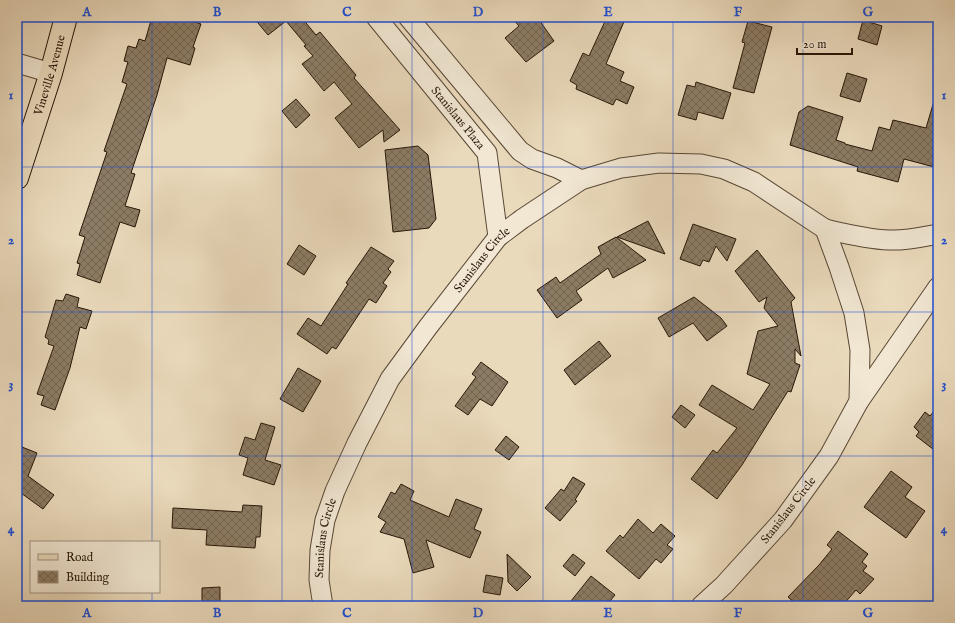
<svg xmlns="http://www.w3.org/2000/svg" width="955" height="623" font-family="'IM FELL English',serif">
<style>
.building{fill:url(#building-cross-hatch);stroke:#271607}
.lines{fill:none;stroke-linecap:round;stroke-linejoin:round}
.minor-casing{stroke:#584734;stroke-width:21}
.major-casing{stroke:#271607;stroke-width:24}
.minor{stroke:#f1e7d3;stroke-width:19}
.major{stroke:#eadabc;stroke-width:22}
.grid{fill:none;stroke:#1d4ed8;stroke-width:1;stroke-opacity:0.55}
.labels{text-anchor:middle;stroke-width:3;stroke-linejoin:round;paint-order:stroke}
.street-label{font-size:12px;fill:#271607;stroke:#f1e7d3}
.neatline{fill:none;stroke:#1d4ed8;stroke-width:1.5}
.grid-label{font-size:13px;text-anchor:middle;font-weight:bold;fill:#1d4ed8}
</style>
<defs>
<pattern id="building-cross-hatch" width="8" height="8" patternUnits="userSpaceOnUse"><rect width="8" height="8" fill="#8c7c65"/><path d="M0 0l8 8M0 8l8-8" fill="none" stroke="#726551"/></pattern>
</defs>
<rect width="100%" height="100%" fill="#eadabc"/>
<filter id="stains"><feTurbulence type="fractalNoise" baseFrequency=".005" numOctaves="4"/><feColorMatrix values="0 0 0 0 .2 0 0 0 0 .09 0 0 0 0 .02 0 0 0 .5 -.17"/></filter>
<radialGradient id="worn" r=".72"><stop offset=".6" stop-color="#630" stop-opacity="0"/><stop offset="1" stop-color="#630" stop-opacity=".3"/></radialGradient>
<path class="building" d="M152 17H180L201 24 193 47 195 48 190 65 167 58 157 95 131 173 135 174 125 206 140 210 135 227 120 222 100 283 77 275 80 264 77 263 85 237 79 235 107 152 104 151 127 84 122 82 128 62 124 61 128 46 136 48 139 39 145 41Z
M253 17H301L316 35 320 32 356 75 354 78 400 130 384 142 383 130 359 148 335 118 352 104 334 82 324 91 302 64 313 56 304 46 306 45 286 21 268 35Z
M511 17H537L554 41 526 62 505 38 519 26Z
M607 17H626L606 64 624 72 620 81 634 87 627 104 616 99 613 105 576 89 577 85 570 81 583 53 589 56Z
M863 20 882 26 877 45 858 39Z
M748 21 772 27 754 93 733 88 745 43 742 42Z
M847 73 867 79 860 102 840 96Z
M696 82 731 93 723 119 698 112 696 120 678 115 687 85 695 87Z
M296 99 310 115 296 128 282 111Z
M934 101 938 102V168L904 159 898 182 857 171 858 167 790 145 799 112 808 106 843 117 836 140 845 143V144L872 151 879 127 890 130 893 120 926 128Z
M418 146 428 155 436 219 429 228 393 232 385 150Z
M648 221 665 254 617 237Z
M693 224 736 239 727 261 716 246 709 262 703 260 700 266 680 259Z
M616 237 646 260 613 278 608 268 576 291 582 300 557 318 537 290 556 277 560 283 601 254 598 247Z
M299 245 316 256 304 275 287 264Z
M371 247 394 261 388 269 391 272 383 283 387 286 376 303 369 299 336 349 332 347 327 354 297 334 308 318 321 326 348 284 346 283Z
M757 250 795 298 791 302 801 356 795 349V363L800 365 791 392 788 391 742 465 717 499 691 479 713 450 717 453 737 428 699 405 712 385 753 410 770 384 747 374 758 331 778 326 764 308 767 297 759 302 735 271Z
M66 294 79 298 77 307 92 311 86 329 80 327 70 368 55 410 41 405 44 396 37 394 54 346 48 344 49 340 45 337 56 300 63 301Z
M694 297 721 318 727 326 707 341 693 323 669 337 658 318Z
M599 341 611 356 575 385 564 370Z
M481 362 508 382 492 406 480 399 468 415 455 406 476 377 472 374Z
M298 368 321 381 303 412 280 399Z
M681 405 695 415 685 428 672 417Z
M938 406V453L916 436 919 432 914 427 925 412 930 416Z
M261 423 275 427 265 460 281 465 274 485 243 475 248 458 239 455 245 437 255 440Z
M506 436 519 447 509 460 495 450Z
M17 445 37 453 28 476 54 495 43 509 21 493 17 500Z
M891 471 912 487 905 497 925 511 906 538 864 507Z
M573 477 585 484 575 500 577 501 560 521 545 508 561 489 564 491Z
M401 484 414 491 410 500 449 517 456 499 482 509 474 529 481 532 470 558 426 540 434 567 413 573 404 539 380 532 386 522 378 517 391 492 395 494Z
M243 505 262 506 260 537H256L255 548 206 545 207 530 172 528 173 508 242 512Z
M638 519 653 533 661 524 675 536 667 545 673 549 661 563 656 559 639 579 606 551 620 535 623 538Z
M838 531 868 554 862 562 867 566 863 571 874 579 860 594 856 590 842 606H798L788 597 819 565 832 549 827 545Z
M507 554 531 577 517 591 508 582Z
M573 554 585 563 575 576 563 566Z
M486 575 503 578 500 595 483 592Z
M591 576 615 595 606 606H567Z
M220 587V606H202V588Z"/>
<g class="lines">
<g class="minor-casing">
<g id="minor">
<path id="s1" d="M376 17 487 153 498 237"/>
<path d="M408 17 520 151 532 159 557 168 581 180"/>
<path d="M17 63 51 73"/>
<path d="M825 229C847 234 867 239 889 240 905 241 922 237 938 234"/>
<path d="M859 401 938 287"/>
<path id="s2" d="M323 606 319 580 320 550 325 520 335 491 357 443 390 379 428 327 498 237 522 219 581 180 621 168 659 163 701 164 724 169 754 182 825 229 839 267 854 313 860 350 859 401 829 456 783 520 724 585 701 606"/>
</g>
</g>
<g class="major-casing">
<g id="major">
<path id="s3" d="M17 178 51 73 66 17"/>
</g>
</g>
<use href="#minor" class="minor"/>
<use href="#major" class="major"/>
</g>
<path class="grid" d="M152 17V542M282 17V606M412 17V606M543 17V606M673 17V606M803 17V606M17 167H938M17 312H938M17 456H938M152 592V606"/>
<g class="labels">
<g class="street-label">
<text dy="4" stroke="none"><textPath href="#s3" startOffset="108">Vineville Avenue</textPath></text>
<text dy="4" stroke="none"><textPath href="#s1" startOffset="130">Stanislaus Plaza</textPath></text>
<text dy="4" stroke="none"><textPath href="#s2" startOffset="393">Stanislaus Circle</textPath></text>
<text transform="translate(788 510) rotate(-52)" y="4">Stanislaus Circle</text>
<text dy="4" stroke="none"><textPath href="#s2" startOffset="69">Stanislaus Circle</textPath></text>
</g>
</g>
<rect width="955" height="623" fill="none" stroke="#eadabc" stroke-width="44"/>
<rect x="30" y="541" width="130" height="52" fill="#f1e7d3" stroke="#a09381"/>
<rect x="38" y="554" width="20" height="6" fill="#eadabc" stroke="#a09381"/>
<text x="66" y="561" font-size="12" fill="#271607">Road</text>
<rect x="38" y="571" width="20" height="12" fill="url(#building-cross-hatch)" stroke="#a09381"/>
<text x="66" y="581" font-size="12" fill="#271607">Building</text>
<path d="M797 48v6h55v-6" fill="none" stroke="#271607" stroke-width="2"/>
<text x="803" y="48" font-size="12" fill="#271607" stroke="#f1e7d3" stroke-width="3" paint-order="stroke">20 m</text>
<rect x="22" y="22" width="911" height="579" class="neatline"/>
<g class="grid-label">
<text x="87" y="16">A</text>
<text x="217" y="16">B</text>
<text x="347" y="16">C</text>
<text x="478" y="16">D</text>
<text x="608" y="16">E</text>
<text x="738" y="16">F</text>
<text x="868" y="16">G</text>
<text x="11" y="99">1</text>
<text x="944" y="99">1</text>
<text x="11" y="244">2</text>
<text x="944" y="244">2</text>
<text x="11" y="388">3</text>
<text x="944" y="388">3</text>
<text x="11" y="533">4</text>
<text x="944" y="533">4</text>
<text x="87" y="617">A</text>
<text x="217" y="617">B</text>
<text x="347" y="617">C</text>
<text x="478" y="617">D</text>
<text x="608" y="617">E</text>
<text x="738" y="617">F</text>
<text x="868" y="617">G</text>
</g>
<rect width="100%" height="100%" filter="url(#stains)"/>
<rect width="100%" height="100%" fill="url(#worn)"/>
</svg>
